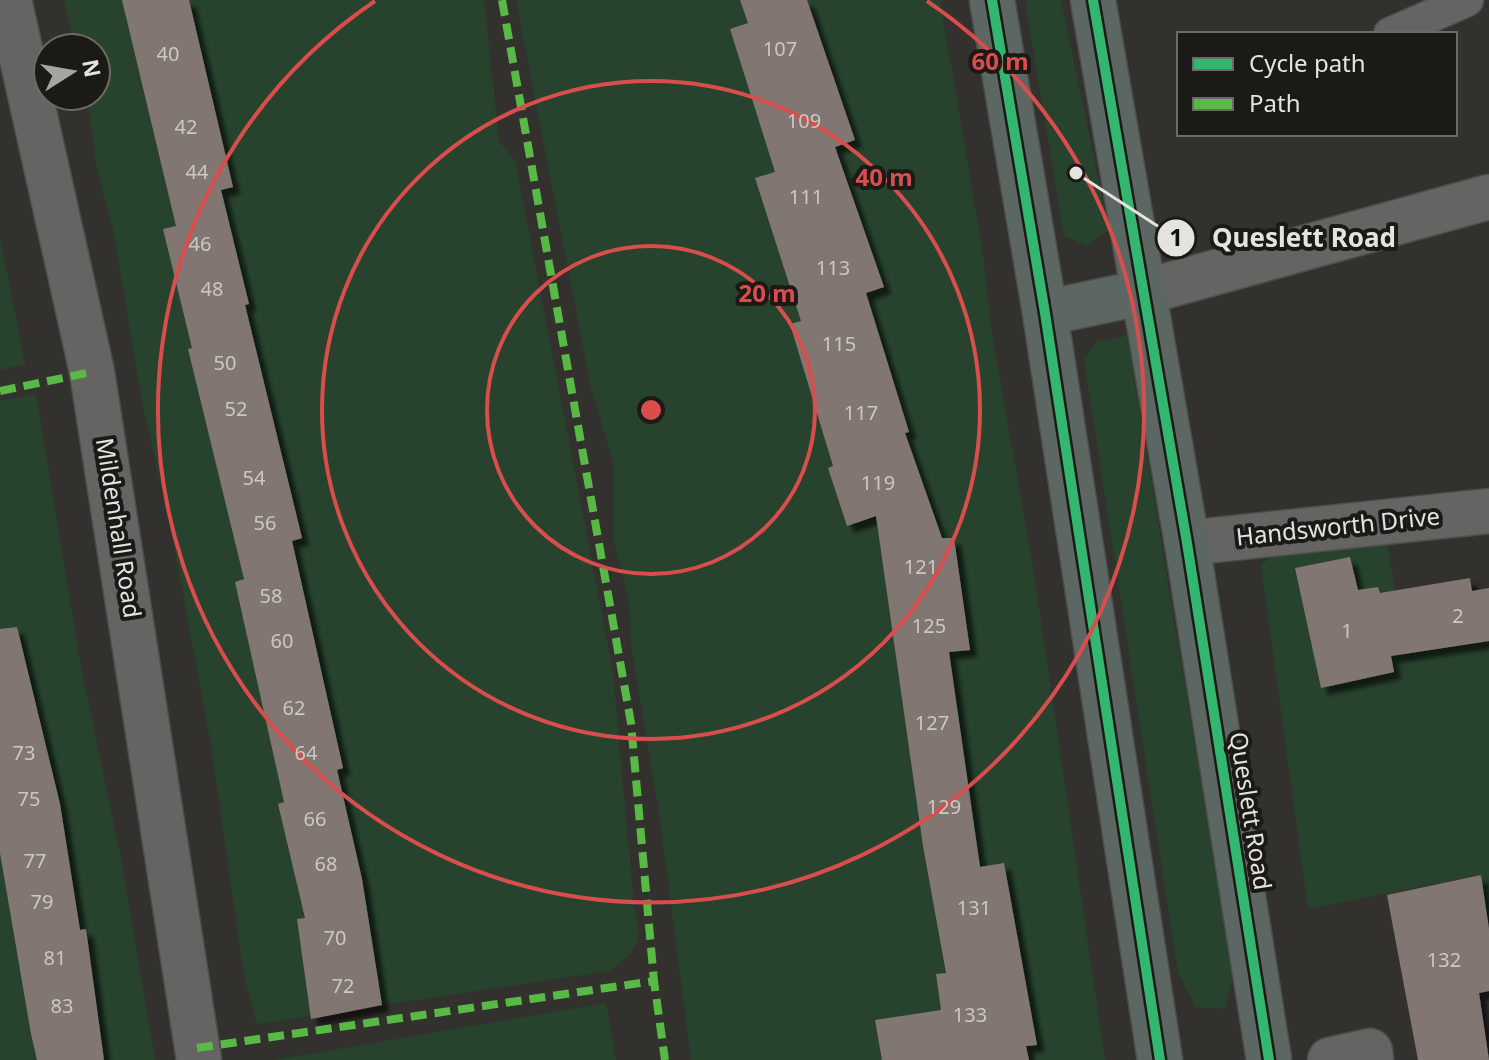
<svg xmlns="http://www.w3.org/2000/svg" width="1489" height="1060" font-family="'Noto Sans',sans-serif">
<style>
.green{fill:#27432d}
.building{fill:#817671;filter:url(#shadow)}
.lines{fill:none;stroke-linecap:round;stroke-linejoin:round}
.service-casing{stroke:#4f4e4b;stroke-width:35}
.minor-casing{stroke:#4f4e4b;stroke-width:47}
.trunk-casing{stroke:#4f4e4b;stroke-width:47}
.service{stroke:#656462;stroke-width:32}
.minor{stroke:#656462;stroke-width:44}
.trunk{stroke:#5c6764;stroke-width:44}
.quiet{stroke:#58b947;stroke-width:8;stroke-dasharray:16 8;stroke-linecap:butt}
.cycleway-casing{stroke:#1b1a17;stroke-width:15}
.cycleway{stroke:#33b770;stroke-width:10}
.ring{fill:none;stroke:#d94d4d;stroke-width:4}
.labels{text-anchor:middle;stroke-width:8;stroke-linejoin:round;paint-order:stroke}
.number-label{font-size:20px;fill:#cbc8c4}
.street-label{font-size:24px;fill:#e4e3df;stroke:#1b1a17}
.centre{fill:#d94d4d;stroke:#1b1a17;stroke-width:4}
.ring-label{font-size:24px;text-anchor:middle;font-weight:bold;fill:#d94d4d;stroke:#1b1a17;stroke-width:8;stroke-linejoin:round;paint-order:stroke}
.leader{fill:none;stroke:#e4e3df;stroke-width:3}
.callout-dot{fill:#e4e3df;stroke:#1b1a17;stroke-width:3}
.mark-label{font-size:24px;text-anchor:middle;font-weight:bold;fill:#111}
.callout-label{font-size:26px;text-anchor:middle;font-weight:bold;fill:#e4e3df;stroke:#1b1a17;stroke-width:8;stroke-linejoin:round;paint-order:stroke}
</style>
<defs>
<filter id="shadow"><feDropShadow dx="7" dy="7" stdDeviation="2" flood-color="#0009"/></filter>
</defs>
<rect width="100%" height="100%" fill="#33312e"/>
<path class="green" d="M64 0H484L499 141 515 161 523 201 613 672 634 906C644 943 639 950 609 971L257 1024 244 976 211 745 169 518 142 402 113 228 97 170 87 96H96V48H75Z
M516 0H940L983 255 991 328 1034 573 1105 1060H691L659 812 632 649 629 603 613 538V461L591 388Z
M1025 0H1061L1109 230 1087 246 1064 236Z
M0 238 25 364 0 370Z
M1127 336 1233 976 1225 1009 1196 1007 1178 973 1084 360 1097 341Z
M36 394 79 656 122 864 155 1060H0V401Z
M1384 532 1409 655 1489 641V919L1481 875 1308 909 1261 565 1285 546Z
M606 1003 616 1060H274Z"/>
<path class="building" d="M122 0H189L233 187 221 190 249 304 245 305 302 538 292 541 343 768 337 770 362 879 382 1005 311 1019 297 919 305 918 278 804 284 802 235 582 244 579 188 349 192 348 163 229 176 226Z
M740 0H807L855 140 835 147 884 287 866 293 909 432 905 433 942 538H954L970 650 949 652 980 867 1004 863 1037 1045 1026 1046 1029 1060H882L875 1020 941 1010 936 974 946 973 923 846 876 516 847 526 828 468 833 466 790 324 801 321 755 178 775 172 730 29 748 23Z
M1350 557 1358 590 1378 587 1380 593 1470 578 1472 591 1489 588V641L1391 656 1394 672 1321 688 1295 568Z
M17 627 60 804 80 930 86 929 104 1060H37L31 1034 0 853V629Z
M1481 875 1489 929V991L1479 993 1489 1060H1418L1387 895Z"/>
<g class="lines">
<g class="service-casing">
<path id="service" d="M1390 34 1467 0"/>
</g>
<g class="minor-casing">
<path id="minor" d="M9 0 92 372 199 1060
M1144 292 1489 197
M1187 543 1489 511
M1330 1060 1370 1051 1371 1060"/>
</g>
<g class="trunk-casing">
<path id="trunk" d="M992 0 1045 313 1160 1060
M1093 0 1187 543 1269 1060
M1045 313 1144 292"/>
</g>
<use href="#service" class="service"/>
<use href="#minor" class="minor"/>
<use href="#trunk" class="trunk"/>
<path class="quiet" d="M502 0 631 723 654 981
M0 391 92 372
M197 1048 654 981 665 1060"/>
<g class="cycleway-casing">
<path id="cycleway" d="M992 0 1045 313 1160 1060
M1093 0 1187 543 1269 1060"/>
</g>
<use href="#cycleway" class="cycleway"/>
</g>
<g class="ring">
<circle cx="651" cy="410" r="164"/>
<circle cx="651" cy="410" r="329"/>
<path d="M927 1A493 493 0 1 1 375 1"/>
</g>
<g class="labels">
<g class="number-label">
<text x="780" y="56">107</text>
<text x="168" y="61">40</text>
<text x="804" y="128">109</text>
<text x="186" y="134">42</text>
<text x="197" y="179">44</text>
<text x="806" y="204">111</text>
<text x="200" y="251">46</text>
<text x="833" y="275">113</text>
<text x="212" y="296">48</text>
<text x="839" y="351">115</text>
<text x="225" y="370">50</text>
<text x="236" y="416">52</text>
<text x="861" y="420">117</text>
<text x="254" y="485">54</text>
<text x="878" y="490">119</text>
<text x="265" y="530">56</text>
<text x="921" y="574">121</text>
<text x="271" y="603">58</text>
<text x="1458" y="623">2</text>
<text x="929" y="633">125</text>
<text x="1347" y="638">1</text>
<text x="282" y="648">60</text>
<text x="294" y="715">62</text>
<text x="932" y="730">127</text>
<text x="24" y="760">73</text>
<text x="306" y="760">64</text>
<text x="29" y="806">75</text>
<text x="944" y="814">129</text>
<text x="315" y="826">66</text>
<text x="35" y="868">77</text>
<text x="326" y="871">68</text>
<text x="42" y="909">79</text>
<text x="974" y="915">131</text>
<text x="335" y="945">70</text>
<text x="55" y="965">81</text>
<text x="1444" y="967">132</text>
<text x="343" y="993">72</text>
<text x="62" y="1013">83</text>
<text x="970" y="1022">133</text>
</g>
<g class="street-label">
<text transform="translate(1338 527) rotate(-6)" y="8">Handsworth Drive</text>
<text transform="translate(118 528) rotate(81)" y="8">Mildenhall Road</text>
<text transform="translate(1250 811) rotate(81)" y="8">Queslett Road</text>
</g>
</g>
<circle cx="651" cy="410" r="12" class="centre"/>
<g class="ring-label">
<text x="1000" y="70">60 m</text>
<text x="884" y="186">40 m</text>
<text x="767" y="302">20 m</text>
</g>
<path class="leader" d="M1076 173L1176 238"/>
<g class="callout-dot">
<circle cx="1076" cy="173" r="8"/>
<circle cx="1176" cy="238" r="20"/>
</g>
<g class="mark-label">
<text x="1176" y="246">1</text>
</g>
<g class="callout-label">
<text x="1304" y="247">Queslett Road</text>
</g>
<rect x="1177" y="32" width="280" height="104" fill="#1b1a17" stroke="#6b6a67" stroke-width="2"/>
<rect x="1193" y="58" width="40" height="12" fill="#33b770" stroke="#6b6a67" stroke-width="2"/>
<text x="1249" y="72" font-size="24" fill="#e4e3df">Cycle path</text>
<rect x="1193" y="98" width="40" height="12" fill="#58b947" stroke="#6b6a67" stroke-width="2"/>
<text x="1249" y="112" font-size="24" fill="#e4e3df">Path</text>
<g transform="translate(72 72) rotate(79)"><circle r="38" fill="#1b1a17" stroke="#6b6a67" stroke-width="2"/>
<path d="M0-6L14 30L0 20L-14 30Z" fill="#a6a5a1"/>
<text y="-12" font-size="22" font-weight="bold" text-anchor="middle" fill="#e4e3df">N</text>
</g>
</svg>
